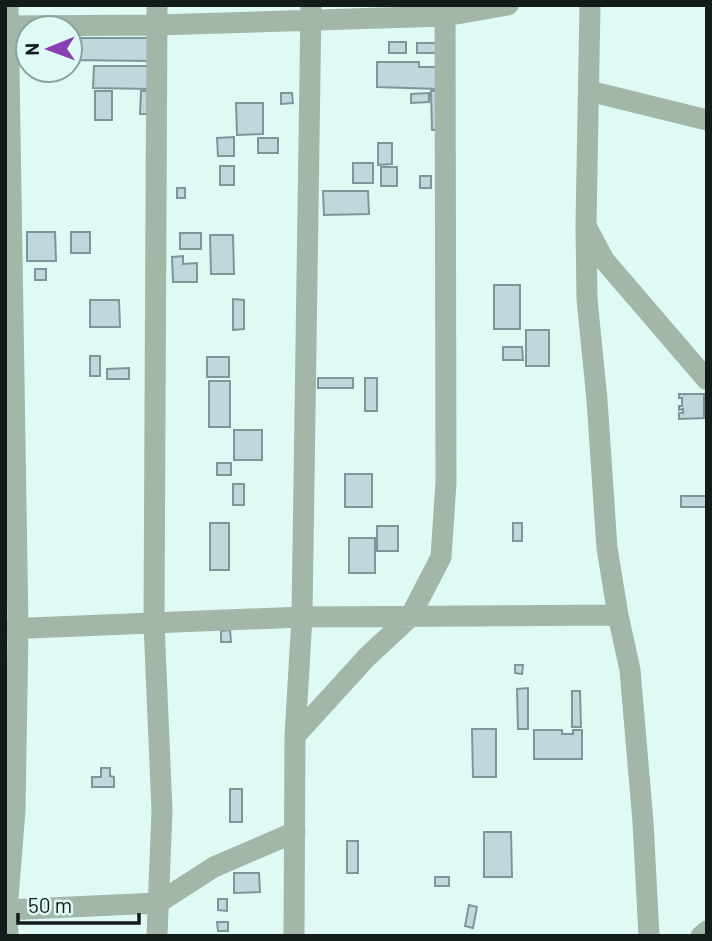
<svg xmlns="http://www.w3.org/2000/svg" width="712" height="941" font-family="Barlow,sans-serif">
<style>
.building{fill:#bed8dc;stroke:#7d9699;stroke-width:2}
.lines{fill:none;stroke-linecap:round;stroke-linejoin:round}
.minor{stroke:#a2b7a8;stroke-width:21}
</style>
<rect width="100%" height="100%" fill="#dff9f4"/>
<path class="building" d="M70 38H152L151 61 70 60Z
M389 42H406V53H389Z
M417 43H439V53H417Z
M377 62H419V67H437L438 89 377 87Z
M94 66H151V89L93 88Z
M95 91H112V120H95Z
M141 91H150L149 114H140Z
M431 91H441V130H432Z
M281 93H292L293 103 281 104Z
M429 93V102L411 103V94Z
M236 103H263V134L237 135Z
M234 137V156H218L217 138Z
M258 138H278V153H258Z
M378 143H392V164L378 165Z
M353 163H373V183H353Z
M220 166H234V185H220Z
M381 167H397V186H381Z
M420 176H431V188H420Z
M177 188H185V198H177Z
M323 191H368L369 214 324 215Z
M27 232H55L56 261H27Z
M71 232H90V253H71Z
M180 233H201V249H180Z
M210 235H233L234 274H211Z
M183 256V264L197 263V282H173L172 257Z
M35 269H46V280H35Z
M494 285H520V329H494Z
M233 299 244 300V329L233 330Z
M90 300H119L120 327H90Z
M526 330H549V366H526Z
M503 347H522L523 360H503Z
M90 356H100V376H90Z
M207 357H229V377H207Z
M129 368V379H107V369Z
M318 378H353V388H318Z
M365 378H377V411H365Z
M209 381H230V427H209Z
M679 394H704V418L679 419V413H683V409L679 410V406H682V398H679Z
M234 430H262V460H234Z
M217 463H231V475H217Z
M345 474H372V507H345Z
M233 484H244V505H233Z
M681 496H707V507H681Z
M210 523H229V570H210Z
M513 523H522V541H513Z
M377 526H398V551H377Z
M349 538H375V573H349Z
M230 630 231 642H221V631Z
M515 665H523L522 674 515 673Z
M528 688V729H518L517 689Z
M572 691H580L581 727H572Z
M472 729H496V777H473Z
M534 730H562V734H573V730H582V759H534Z
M101 768H110V776L114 777V787H92V777H101Z
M230 789H242V822H230Z
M484 832H511L512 877H484Z
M347 841H358V873H347Z
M234 873H259L260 892 234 893Z
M435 877H449V886H435Z
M218 899H227V911L218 910Z
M469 905 477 907 473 928 465 926Z
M217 922H228V931H218Z"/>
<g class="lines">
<path class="minor" d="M8 5 18 629 15 811 7 910 8 936
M590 5 586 225 587 299 597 400 607 548 618 615 630 670 643 822 649 936
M5 26 157 25 445 16 508 5
M589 91 707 120
M587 228 604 260 707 380
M5 629 302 617 618 615
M295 736 367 657 410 617 441 557 446 483 445 5
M5 910 158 903 214 867 295 832
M157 936 162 811 154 623 157 5
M294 936 295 736 302 617 311 5
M701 936 707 931"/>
</g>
<rect width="712" height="941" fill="none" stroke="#131c1a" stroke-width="14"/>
<g transform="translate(49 49) rotate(269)"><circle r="33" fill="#dff9f4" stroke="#8da19d" stroke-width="2"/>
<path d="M0-5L12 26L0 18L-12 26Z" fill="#8740b3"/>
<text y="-10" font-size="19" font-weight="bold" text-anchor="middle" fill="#131c1a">N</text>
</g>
<path d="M18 913v10h121v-10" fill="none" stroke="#131c1a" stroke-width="3.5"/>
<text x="28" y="913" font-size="21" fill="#131c1a" stroke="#dff9f4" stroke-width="5" paint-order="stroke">50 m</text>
</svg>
